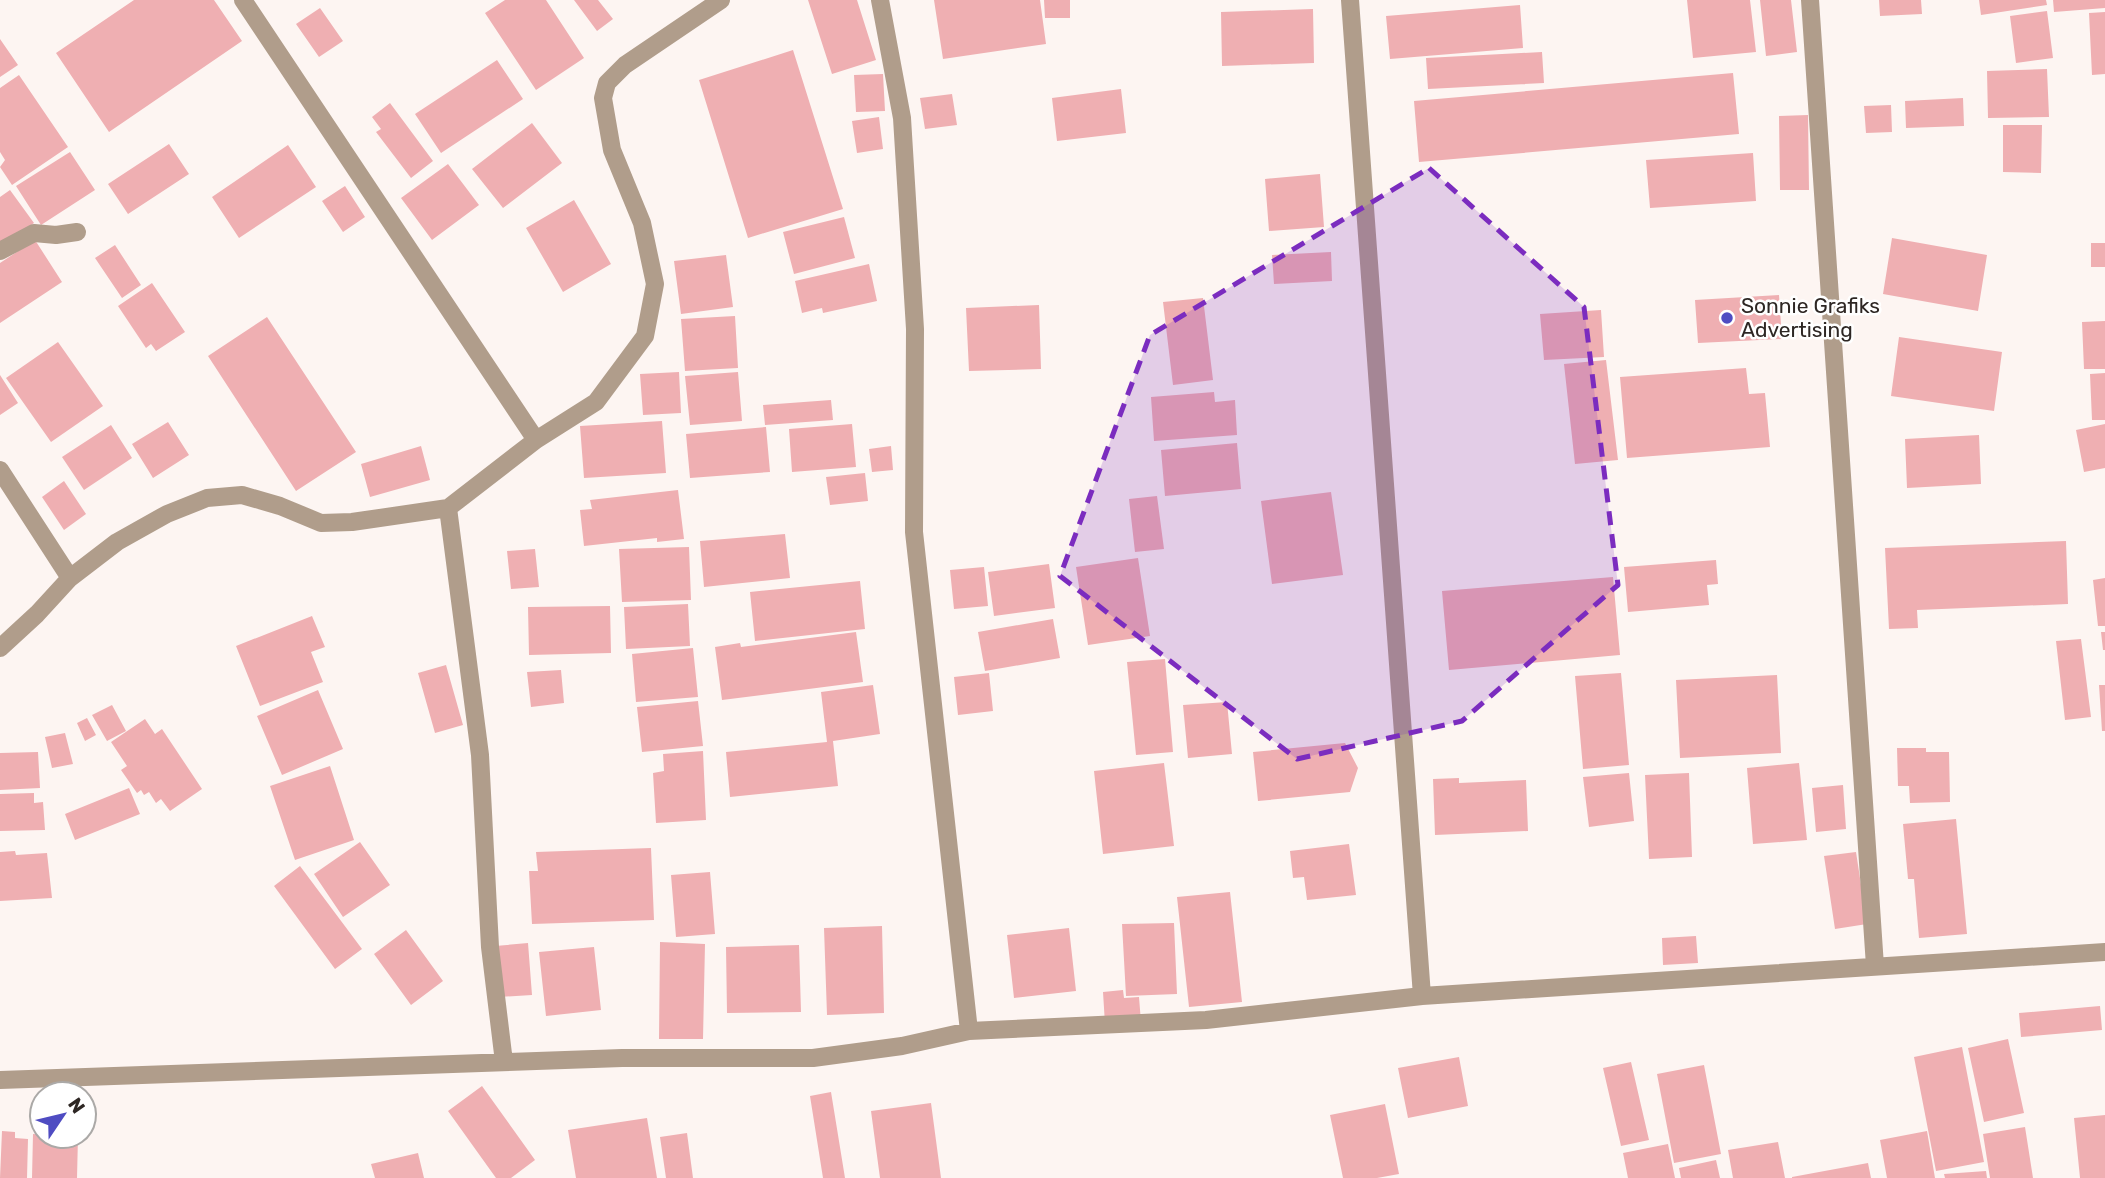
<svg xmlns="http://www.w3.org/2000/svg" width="2105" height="1178" font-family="Rubik,sans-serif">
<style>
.building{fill:#efafb2}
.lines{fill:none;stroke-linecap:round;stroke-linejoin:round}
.minor{stroke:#b09d8b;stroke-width:18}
.marked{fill:#7b2cbf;fill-opacity:0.2;stroke:#7b2cbf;stroke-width:5;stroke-dasharray:14 9;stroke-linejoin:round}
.poi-dot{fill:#4f4cc2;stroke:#fff;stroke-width:2.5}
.labels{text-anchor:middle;stroke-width:5;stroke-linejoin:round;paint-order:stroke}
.poi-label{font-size:21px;fill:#2e2724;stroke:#fff;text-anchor:start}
</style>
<rect width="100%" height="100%" fill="#fdf5f2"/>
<path class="building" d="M134 0H214L242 41 109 132 56 53Z
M505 0H546L584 58 536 90 485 13Z
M574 0H598L613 19 597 31Z
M808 0H857L876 60 832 74Z
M934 0H1040L1046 44 943 59Z
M1044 0H1070V18H1045Z
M1687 0H1750L1756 52 1693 58Z
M1760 0H1791L1797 52 1766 56Z
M1879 0H1921L1922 14 1880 16Z
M1979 0H2046L2047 5 1981 15Z
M2053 0H2105V8L2054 12Z
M1520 5 1523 48 1390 59 1386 16Z
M320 8 343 41 319 57 296 24Z
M1313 9 1314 63 1222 66 1221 12Z
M2047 11 2053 58 2016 63 2010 16Z
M2105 12V74L2092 75 2089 13Z
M0 39 18 65 0 77Z
M793 50 843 209 748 238 699 80Z
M1542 52 1544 83 1428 89 1426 58Z
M497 60 523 99 441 153 415 114Z
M2047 69 2049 117 1988 118 1987 71Z
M1733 73 1739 134 1419 162 1414 101Z
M883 74 885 111 856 112 854 75Z
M19 75 68 147 12 185 0 167 5 160 0 152V88Z
M1121 89 1126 133 1057 141 1052 98Z
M952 94 957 125 925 129 920 98Z
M1963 98 1964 126 1906 128 1905 101Z
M390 103 433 161 411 178 376 132 381 129 372 117Z
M1891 105 1892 132 1866 133 1864 106Z
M1808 115 1809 190H1780L1779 116Z
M879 117 883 149 857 153 852 121Z
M532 123 562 163 503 208 472 169Z
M2003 125H2042L2041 173 2003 172Z
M169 144 189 174 128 214 108 184Z
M288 145 316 187 239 238 212 197Z
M70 152 95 190 41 225 16 186Z
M1753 153 1756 201 1650 208 1646 160Z
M448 164 479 205 432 240 401 198Z
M1320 174 1324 227 1269 231 1265 179Z
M345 186 365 217 343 232 322 201Z
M10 190 34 223 0 247V197Z
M574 200 611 264 563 292 526 228Z
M844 217 855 258 794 274 783 232Z
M1892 238 1987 255 1978 311 1883 294Z
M35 240 62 282 0 323V263Z
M2091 243H2105V267H2091Z
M115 245 141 285 122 298 95 258Z
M1331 252 1332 281 1274 284 1272 255Z
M726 255 733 307 681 314 674 261Z
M869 264 877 301 823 313 822 308 802 313 795 281Z
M152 283 185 332 156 351 151 344 146 348 118 306Z
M1779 295 1782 339 1698 343 1695 300Z
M1203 298 1213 380 1173 385 1163 302Z
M1039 305 1041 369 969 371 966 308Z
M1601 310 1604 357 1544 360 1540 314Z
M735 316 738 368 685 371 681 319Z
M267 317 356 452 296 491 208 356Z
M2105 321V369H2084L2082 322Z
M1899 337 2002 352 1994 411 1891 396Z
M58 342 103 406 51 442 6 378Z
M1606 360 1618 460 1575 464 1564 364Z
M1746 368 1749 394 1765 393 1770 447 1627 458 1620 377Z
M679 372 681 413 643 415 640 374Z
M738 372 742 421 690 425 685 376Z
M2105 373V420H2092L2090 374Z
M0 375 18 403 0 415Z
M1214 392 1215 402 1235 400 1237 435 1154 441 1151 397Z
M831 400 833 420 765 425 763 405Z
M662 421 666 473 584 478 580 426Z
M168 422 189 455 153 478 132 444Z
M852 424 856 467 792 472 789 429Z
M2105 424V468L2084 472 2076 430Z
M111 425 132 458 84 490 62 457Z
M766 427 770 472 690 478 686 434Z
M1979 435 1981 484 1907 488 1905 439Z
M1237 443 1241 489 1165 496 1161 450Z
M421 446 430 480 370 497 361 464Z
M891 446 893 470 872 472 869 449Z
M865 473 868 501 830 505 826 477Z
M64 481 86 514 64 530 42 497Z
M678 490 684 539 657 542V538L584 546 580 510 592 509 590 500Z
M1331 492 1343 575 1272 584 1261 501Z
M1157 496 1164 549 1135 552 1129 499Z
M785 534 790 578 704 587 700 541Z
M2066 541 2068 604 1917 610 1918 628 1889 629 1885 548Z
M689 547 691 600 622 602 619 549Z
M535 549 539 587 511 589 507 551Z
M1138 558 1150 636 1088 645 1076 567Z
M1716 560 1718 584 1707 585 1709 605 1628 612 1624 567Z
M1049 564 1055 608 994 616 988 572Z
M984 567 988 606 954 609 950 570Z
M1613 577 1620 655 1449 670 1442 591Z
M2105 578V626H2098L2093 580Z
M860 581 865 629 755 641 750 592Z
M688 604 690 646 626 649 624 607Z
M610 606 611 653 529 655 528 607Z
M312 616 325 647 311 652 323 682 260 706 236 646Z
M1053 619 1060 658 985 671 978 632Z
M856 632 863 682 722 700 715 647 740 643 741 647Z
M2101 632H2105V650H2103Z
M2081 639 2091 717 2065 720 2056 641Z
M693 648 698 697 636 702 632 654Z
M1165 659 1173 752 1136 755 1127 662Z
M446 665 463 725 435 733 418 673Z
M561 670 564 703 531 707 527 672Z
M989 673 993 711 958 715 954 677Z
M1621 673 1629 765 1583 769 1575 676Z
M1777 675 1781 753 1680 758 1676 680Z
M873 685 880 734 833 741 838 786 730 797 726 752 827 742 821 692Z
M2099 685H2105V731H2102Z
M318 690 343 749 282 775 257 716Z
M698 701 703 746 642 752 637 707Z
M1227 702 1232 754 1188 758 1183 705Z
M112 705 126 731 107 741 92 715Z
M87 718 96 735 85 741 77 723Z
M145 719 155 734 162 729 202 789 170 811 161 799 156 803 149 792 144 795 141 790 137 793 121 770 127 766 111 742Z
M65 733 73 764 52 768 45 737Z
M1345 743 1358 768 1350 792 1258 801 1253 752Z
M1897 748H1926V752H1949L1950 802 1910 803 1909 786H1898Z
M703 751 706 820 656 823 653 773 664 771 663 754Z
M38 752 40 788 0 790V753Z
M1164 763 1174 846 1103 854 1094 771Z
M1799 763 1807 840 1753 844 1747 768Z
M330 766 354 840 295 860 270 786Z
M1629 773 1634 821 1589 827 1583 777Z
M1689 773 1692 857 1649 859 1645 775Z
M1459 778V783L1526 780 1528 831 1435 835 1433 779Z
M1843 785 1846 829 1816 832 1812 788Z
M129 788 140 814 75 840 65 814Z
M34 793V803L43 802 45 830 0 831V794Z
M1956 819 1967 934 1919 938 1914 879H1908L1903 824Z
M360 842 390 885 343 917 314 874Z
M1349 844 1356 895 1307 900 1304 877 1293 878 1290 851Z
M651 848 654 920 532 924 529 871H538L536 852Z
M15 851 16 855 47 853 52 898 0 901V852Z
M1856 852 1867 924 1835 929 1824 856Z
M300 866 362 949 335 969 274 886Z
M710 872 715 934 676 937 671 875Z
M1230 892 1242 1002 1189 1007 1177 897Z
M1174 923 1177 994 1126 996 1122 924Z
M882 926 884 1013 827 1015 824 928Z
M1069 928 1076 991 1014 998 1007 935Z
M406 930 443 981 411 1005 374 954Z
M1696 936 1698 963 1663 965 1662 938Z
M660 942 705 944 703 1039H659Z
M528 943 532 995 499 997 495 946Z
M799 945 801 1012 727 1013 726 947Z
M594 947 601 1010 546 1016 539 952Z
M1123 990 1124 998 1139 997 1141 1022 1105 1024 1103 992Z
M2100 1006 2102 1030 2021 1037 2019 1013Z
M2008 1039 2024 1113 1984 1122 1968 1048Z
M1962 1047 1984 1162 1936 1171 1914 1057Z
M1459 1057 1468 1106 1408 1118 1398 1068Z
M1631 1062 1649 1140 1621 1146 1603 1068Z
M1704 1065 1721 1154 1674 1163 1657 1074Z
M482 1086 535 1160 511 1178H496L448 1111Z
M831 1092 845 1178H823L810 1096Z
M931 1103 941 1178H880L871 1111Z
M1385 1104 1399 1174 1377 1178H1343L1330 1115Z
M2105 1115V1178H2080L2074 1118Z
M647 1118 657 1178H576L568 1130Z
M2025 1127 2033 1178H1990L1983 1134Z
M2 1131 15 1132V1138L28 1139 27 1178H0Z
M1927 1131 1935 1178H1887L1880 1140Z
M687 1133 693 1178H666L660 1137Z
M33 1134 78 1136 77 1178H32Z
M1778 1142 1785 1178H1733L1728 1150Z
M1668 1144 1675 1178H1628L1623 1153Z
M418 1153 424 1178H375L371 1164Z
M1716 1160 1720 1178H1681L1679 1168Z
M1868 1163 1871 1178H1792V1177Z
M1986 1171 1987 1178H1945L1944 1174Z"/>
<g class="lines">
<path class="minor" d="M243 0 536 440
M880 0 902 118 915 329 914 532 969 1031
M1350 0 1422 996
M1810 0 1875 966
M0 251 34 233 56 235 77 232
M0 470 70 578
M448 508 480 755 490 947 504 1062
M0 648 37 614 70 578 117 542 167 514 207 498 242 495 280 506 321 523 352 522 448 508 536 440 596 402 645 336 655 284 642 223 612 150 603 98 607 83 625 65 721 0
M0 1080 622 1058H813L902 1046 969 1031 1206 1020 1422 996 2105 952"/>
</g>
<path class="marked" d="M1429 168 1584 307 1618 585 1462 721 1297 759 1060 576 1150 335Z"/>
<circle class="poi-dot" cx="1727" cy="318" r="7"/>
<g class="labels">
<g class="poi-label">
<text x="1741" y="313">Sonnie Grafiks<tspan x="1741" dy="24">Advertising</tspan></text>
</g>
</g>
<g transform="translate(63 1115) rotate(55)"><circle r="33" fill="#ffffff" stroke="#aba9a7" stroke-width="2"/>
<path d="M0-5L12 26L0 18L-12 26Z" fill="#4f4cc2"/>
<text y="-10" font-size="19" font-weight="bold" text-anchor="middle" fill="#2e2724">N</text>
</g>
</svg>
